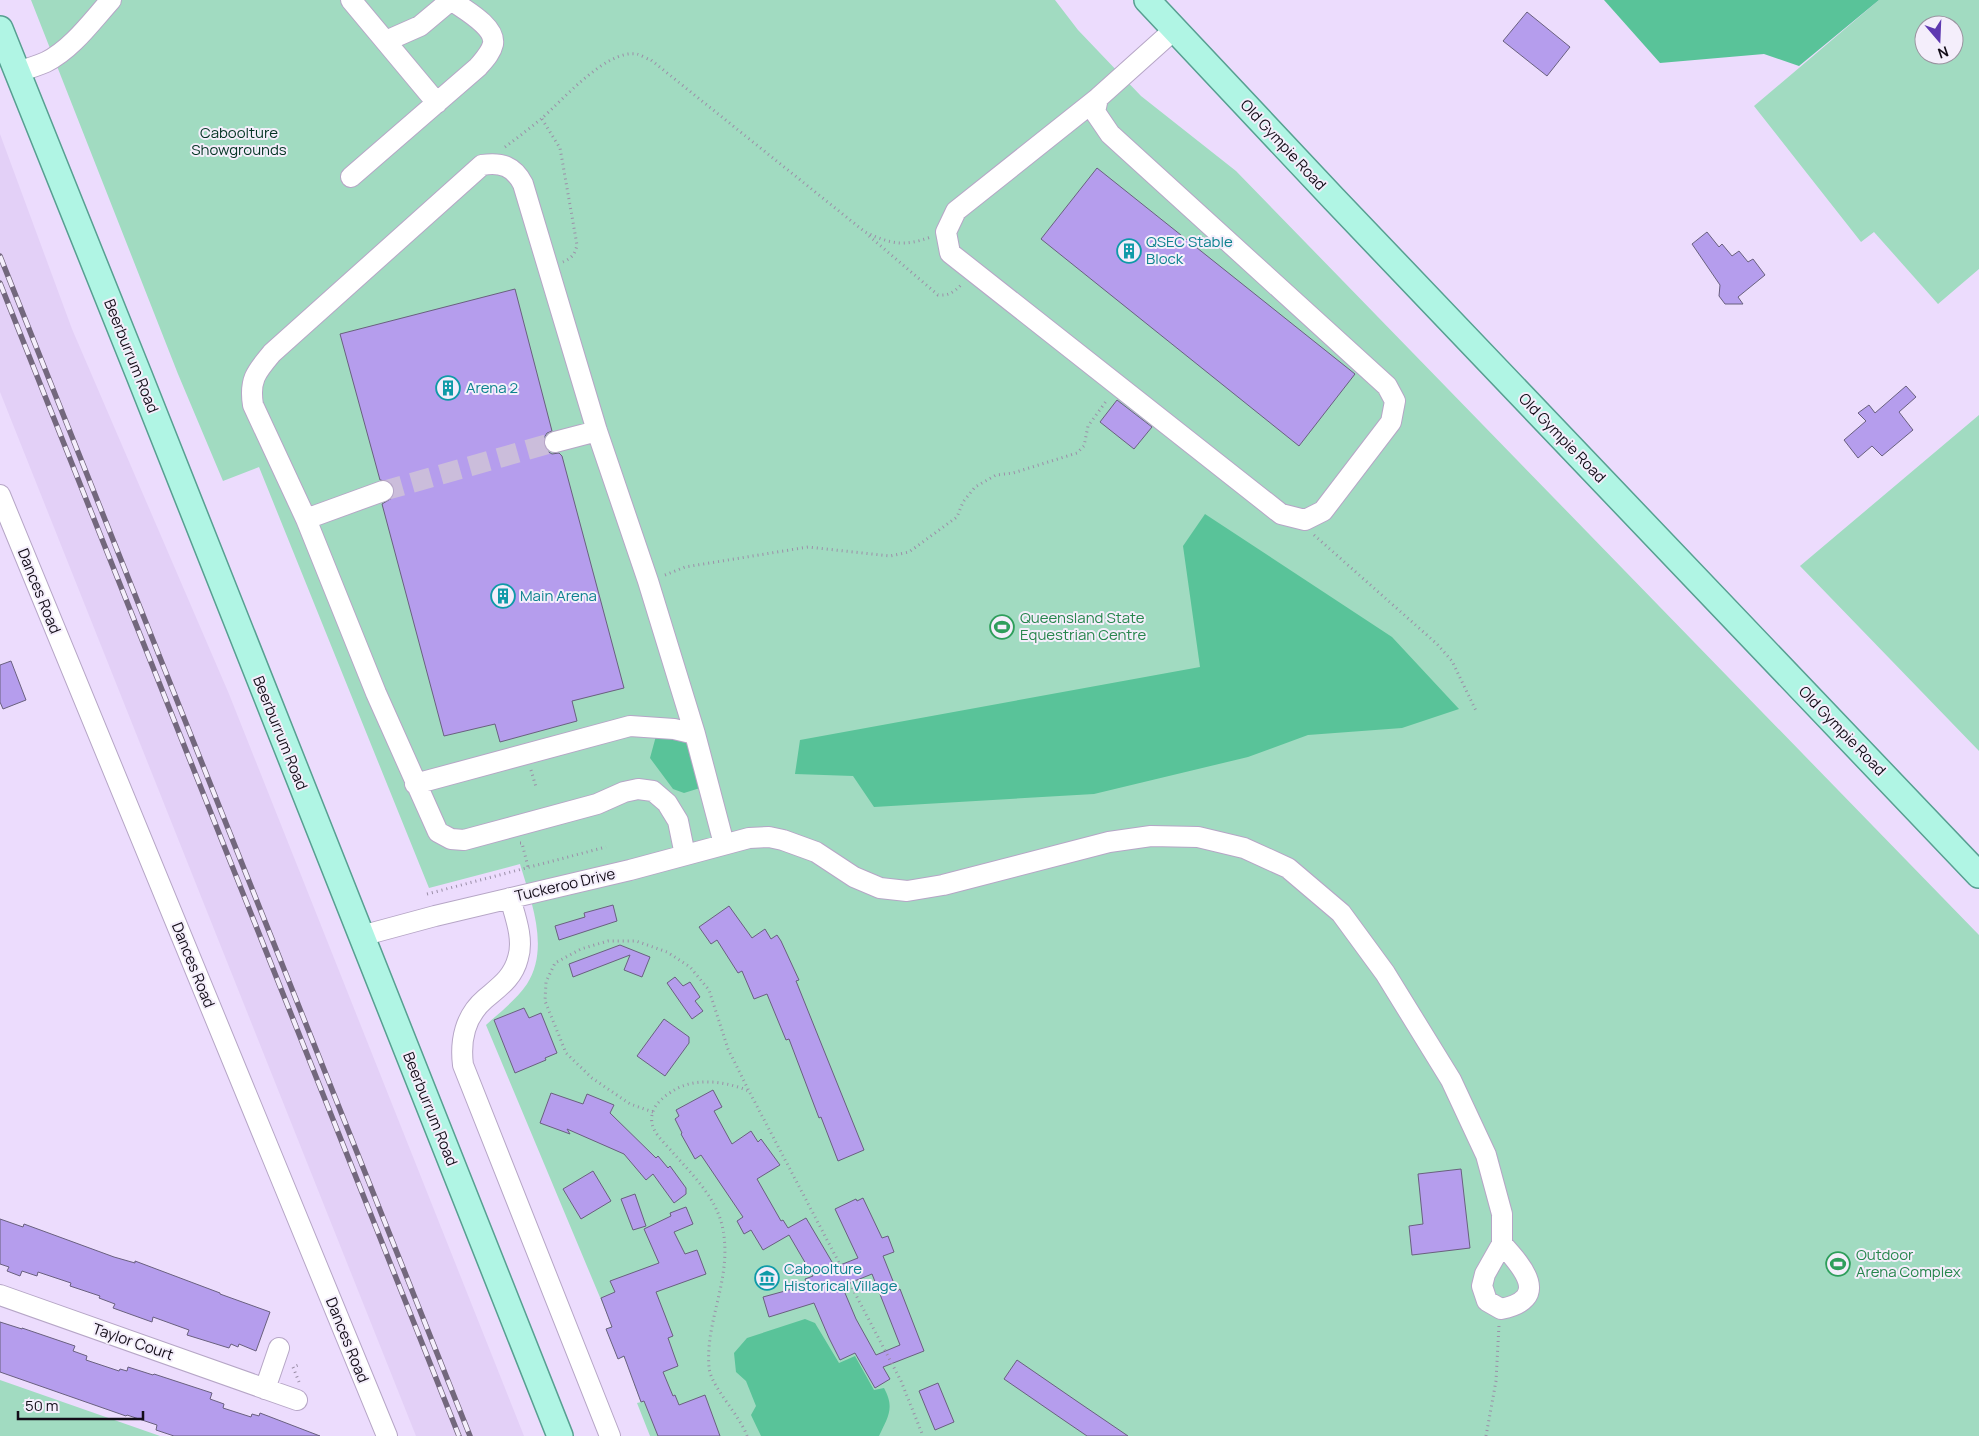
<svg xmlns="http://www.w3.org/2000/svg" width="1979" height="1436" font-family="Manrope,sans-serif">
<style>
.built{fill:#e3d0f7}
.green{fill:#a1dbc1;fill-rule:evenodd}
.forest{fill:#59c399}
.building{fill:#b59ded;stroke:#69607e;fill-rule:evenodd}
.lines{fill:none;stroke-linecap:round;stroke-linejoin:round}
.minor-tunnel{stroke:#cbbddb;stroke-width:20;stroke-dasharray:20 10;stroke-linecap:butt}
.minor-casing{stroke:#b6a6c6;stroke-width:22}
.major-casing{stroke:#579f91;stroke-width:28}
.path{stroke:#9b8fa8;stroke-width:3;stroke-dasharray:1 4;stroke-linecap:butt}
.minor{stroke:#fff;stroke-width:20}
.major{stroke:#b0f5e4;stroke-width:25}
.rail-casing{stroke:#73687d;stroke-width:5.5}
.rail{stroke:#f4eefb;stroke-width:4;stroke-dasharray:11;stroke-linecap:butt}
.labels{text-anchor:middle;stroke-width:4;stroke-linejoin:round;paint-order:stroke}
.park-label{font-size:15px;fill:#033423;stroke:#f4eefb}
.street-label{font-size:15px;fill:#130d18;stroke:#f4eefb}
.culture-label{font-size:15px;fill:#0d838f;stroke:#f4eefb;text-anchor:start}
.leisure-label{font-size:15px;fill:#27864d;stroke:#f4eefb;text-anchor:start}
</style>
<rect width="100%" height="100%" fill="#ecdcfd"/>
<path class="built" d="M0 134 72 329 229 694 524 1436H416L0 392Z"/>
<path class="green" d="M31 0H1055L1078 30 1141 96 1236 171 1979 935V1436H650L637 1403 641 1402 634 1384H636L624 1357 618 1359 606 1329 612 1326 486 1025C500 1012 516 1000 527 984 550 948 531 901 520 864L429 888 259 467 223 481 178 374Z
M1879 0H1979V269L1938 304 1874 232 1861 242 1754 106ZM1924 25H1954V55H1924Z
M1979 415V751L1800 566Z
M0 1380 160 1436H0Z"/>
<path class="forest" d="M1604 0H1879L1799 66 1764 54 1660 63Z
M1205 514 1392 637 1459 709 1402 728 1308 735 1248 757 1094 794 874 807 853 776 795 774 800 740 1200 667 1183 546Z
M656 736 685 738 700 788 684 793 673 789 650 758Z
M805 1319 815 1323 839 1363 855 1356 874 1390 884 1388C895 1408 888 1417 879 1436H761L751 1415 756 1406 746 1381 736 1372 734 1353 747 1338Z"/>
<path class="building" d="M1527 12 1570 47 1547 76 1503 41Z
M1097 168 1355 374 1299 446 1041 239Z
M1707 232 1719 247 1722 244 1732 256 1739 251 1748 262 1753 259 1765 275 1738 297 1743 304H1725L1719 296 1720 285 1692 244Z
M515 289 552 431 547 433 544 438V445L547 451 552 454 559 453 562 456 624 688 572 701 577 721 500 742 495 724 444 736 382 504 392 498 394 487 390 482 380 480 340 334Z
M1906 386 1916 397 1899 412 1913 430 1882 456 1872 446 1858 458 1844 440 1866 421 1858 413 1869 405 1875 413Z
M1117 400 1152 427 1134 449 1100 422Z
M11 661 26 700 3 709 0 702V665Z
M613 905 617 921 559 940 555 926 585 917 584 913Z
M729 906 752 938 765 929 771 939 777 935 781 941 799 980 796 981 864 1150 838 1161 821 1117 819 1118 789 1039 786 1040 767 994 754 999 742 971 738 973 717 940 711 944 699 927Z
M620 945 650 957 642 977 624 970 630 955 573 977 569 964Z
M675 977 683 986 690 982 700 997 695 1001 703 1011 692 1019 667 983Z
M524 1008 529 1018 541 1013 557 1053 545 1058 546 1060 515 1073 494 1020Z
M664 1019 689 1037V1043L665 1076 637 1056Z
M713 1090 722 1107 714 1111 732 1144 751 1131 758 1142 761 1139 780 1165 757 1179 781 1221 783 1220 788 1228 806 1218 835 1267 858 1258 835 1209 856 1199 857 1201 863 1198 882 1238 888 1236 894 1252 883 1256 897 1291 900 1289 924 1351 883 1367 890 1379 875 1388 855 1353 840 1360 829 1338 814 1303 769 1317 763 1297 807 1285 805 1279 813 1276 789 1235 763 1250 751 1230 744 1234 737 1221 743 1217 701 1155 695 1159 681 1134 682 1133 675 1119 679 1116 676 1110ZM872 1274 900 1345 876 1355 856 1319 842 1286Z
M551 1093 583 1104 587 1094 614 1105 610 1113 656 1158 658 1156 668 1168 670 1166 686 1188V1194L674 1203 653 1174 646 1180 624 1154 567 1129 570 1134 540 1123Z
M1461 1169 1470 1248 1412 1255 1409 1226 1423 1224 1418 1174Z
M593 1171 611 1201 581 1219 563 1189Z
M635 1194 646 1226 633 1230 621 1199Z
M686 1207 693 1224 674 1232 685 1254 697 1250 706 1274 656 1292 673 1336 668 1338 678 1366 663 1372 673 1396 675 1395 679 1405 705 1395 720 1436H658L644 1401 641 1402 624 1356 618 1359 606 1329 612 1327 601 1298 615 1292 610 1281 659 1263 644 1229 671 1216 670 1213Z
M0 1219 23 1227 24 1224 114 1257 135 1263V1261L220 1293V1294L270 1312 256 1351 239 1344 238 1347 231 1344 229 1348 187 1335 189 1330 153 1317 152 1322 113 1308 115 1304 99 1298 100 1296 70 1286 71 1283 38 1272 37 1276 22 1271 20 1276 7 1271 9 1267 0 1264Z
M0 1322 22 1329V1328L75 1346 73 1351 87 1356 86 1360 119 1371 120 1369 127 1371 128 1367 153 1375 154 1374 212 1393 210 1399 224 1404 223 1408 251 1417 252 1414 259 1416 260 1413 320 1436H174L156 1430 157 1425 127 1415 126 1416 0 1372Z
M1017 1360 1078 1402 1128 1436H1087L1065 1421 1004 1379Z
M938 1383 954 1422 935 1430 919 1391Z"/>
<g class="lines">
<path class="minor-tunnel" d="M383 491 555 442"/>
<g class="minor-casing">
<path id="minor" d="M351 0 437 103
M386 41 420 26 451 0
M17 72C27 69 37 66 46 62 72 49 92 21 111 0
M1098 98 1095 112 1110 134 1387 386 1395 401 1391 422 1323 511 1305 520 1281 514 950 253 946 232 956 211 1098 98 1175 29
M351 177 478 67C484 60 491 53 493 44 496 26 463 9 451 0
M555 442 597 431
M0 495 387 1436
M306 519 383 491
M415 784 630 726 674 729 695 734
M685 855 678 821 667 803 653 791 638 789 624 792 597 804 464 840 451 839 438 832 376 693 306 519 253 405C249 380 256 372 272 353L482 165C501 162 514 166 523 184L597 431 648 581 695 734 724 844
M510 898C515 916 524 939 518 958 513 978 499 987 485 999 465 1016 460 1041 463 1065L610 1436
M361 936 435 916 630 870 749 838 769 837 783 840 816 852 854 877 880 888 907 891 943 885 1109 842 1151 836 1198 837 1244 848 1288 868 1341 913 1385 973 1451 1080 1486 1155 1502 1214V1244L1485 1274 1482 1286 1487 1301 1501 1309C1551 1299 1523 1267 1502 1244
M0 1295 297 1400
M265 1389 279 1348"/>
</g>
<g class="major-casing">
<path id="major" d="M1147 0 1334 199 1979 875
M0 29 139 375 560 1436"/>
</g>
<path class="path" d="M542 119 560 148 577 245C575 254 572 258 563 262
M505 147C517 138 529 129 541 119 562 101 606 49 637 54 641 55 647 59 651 60L865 232C891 244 903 247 931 237
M869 236 938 295C949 296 954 292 962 284
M1314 535 1437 644 1452 661 1477 713
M665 575 685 567 808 547 890 556 909 552 957 517 963 502 975 487 996 475 1013 473 1077 453 1084 446 1088 426 1107 400
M531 770 536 787
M520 843H522L528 867
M427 894 606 847
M653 1112 630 1104 592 1078 566 1053 545 1001 546 982 555 963 581 949 608 941H636L667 952 690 967 709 990 728 1049 749 1091
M299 1382 293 1367 301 1364
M747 1436C740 1415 710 1386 709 1367 705 1319 734 1276 722 1225 715 1197 693 1175 674 1154 667 1145 654 1135 652 1123 649 1107 664 1096 676 1089 699 1077 727 1082 749 1091L901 1381 923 1436
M1486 1436 1496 1381 1499 1325"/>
<use href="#minor" class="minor"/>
<use href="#major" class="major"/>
<g class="rail-casing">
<path id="rail" d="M0 256 470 1436
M0 283 459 1436"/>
</g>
<use href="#rail" class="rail"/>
</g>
<defs>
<g id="building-ring" transform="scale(1.25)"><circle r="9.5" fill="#f4eefb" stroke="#0f9aa8" stroke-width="1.5"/><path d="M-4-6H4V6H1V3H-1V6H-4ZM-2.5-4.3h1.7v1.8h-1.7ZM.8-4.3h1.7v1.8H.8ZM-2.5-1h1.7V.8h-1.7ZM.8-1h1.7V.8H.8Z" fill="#0f9aa8"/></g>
<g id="stadium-ring" transform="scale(1.25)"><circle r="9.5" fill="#f4eefb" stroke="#2e9e5b" stroke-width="1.5"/><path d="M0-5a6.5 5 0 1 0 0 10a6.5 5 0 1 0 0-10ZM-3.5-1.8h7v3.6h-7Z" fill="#2e9e5b"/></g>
<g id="museum-ring" transform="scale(1.25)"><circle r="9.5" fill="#f4eefb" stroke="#0f9aa8" stroke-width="1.5"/><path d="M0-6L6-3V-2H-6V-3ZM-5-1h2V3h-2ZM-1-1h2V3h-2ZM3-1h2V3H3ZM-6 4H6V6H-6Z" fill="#0f9aa8"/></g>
</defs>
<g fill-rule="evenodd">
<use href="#building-ring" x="1129" y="251"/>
<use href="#building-ring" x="448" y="388"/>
<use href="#building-ring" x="503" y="596"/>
<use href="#stadium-ring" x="1002" y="627"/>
<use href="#stadium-ring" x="1838" y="1264"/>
<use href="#museum-ring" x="767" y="1278"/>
</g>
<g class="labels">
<g class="park-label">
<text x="239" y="138">Caboolture<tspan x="239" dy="17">Showgrounds</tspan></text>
</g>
<g class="street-label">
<text transform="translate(1283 145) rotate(47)" y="5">Old Gympie Road</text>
<text transform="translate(131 356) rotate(68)" y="5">Beerburrum Road</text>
<text transform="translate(1562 438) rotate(46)" y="5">Old Gympie Road</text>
<text transform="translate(39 591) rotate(68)" y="5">Dances Road</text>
<text transform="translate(1842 731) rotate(46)" y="5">Old Gympie Road</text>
<text transform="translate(280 733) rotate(68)" y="5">Beerburrum Road</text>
<text transform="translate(565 885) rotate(-13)" y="5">Tuckeroo Drive</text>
<text transform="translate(193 965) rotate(68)" y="5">Dances Road</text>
<text transform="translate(430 1109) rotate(68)" y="5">Beerburrum Road</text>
<text transform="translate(347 1340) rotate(68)" y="5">Dances Road</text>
<text transform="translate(133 1342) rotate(19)" y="5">Taylor Court</text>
</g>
<g class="culture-label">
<text x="1146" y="247">QSEC Stable<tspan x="1146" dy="17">Block</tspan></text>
<text x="466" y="393">Arena 2</text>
<text x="520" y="601">Main Arena</text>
<text x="784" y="1274">Caboolture<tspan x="784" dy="17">Historical Village</tspan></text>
</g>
<g class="leisure-label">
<text x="1020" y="623">Queensland State<tspan x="1020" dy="17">Equestrian Centre</tspan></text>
<text x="1856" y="1260">Outdoor<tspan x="1856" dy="17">Arena Complex</tspan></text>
</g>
</g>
<g transform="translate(1939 40) rotate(161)"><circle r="24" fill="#f4eefb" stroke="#9a94a0"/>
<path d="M0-4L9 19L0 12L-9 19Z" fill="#5e39b1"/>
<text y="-8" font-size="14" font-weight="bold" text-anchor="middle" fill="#130d18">N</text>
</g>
<path d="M18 1411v8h125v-8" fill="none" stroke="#130d18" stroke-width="2.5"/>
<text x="25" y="1411" font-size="15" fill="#130d18" stroke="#f4eefb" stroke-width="4" paint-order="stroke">50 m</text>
</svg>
